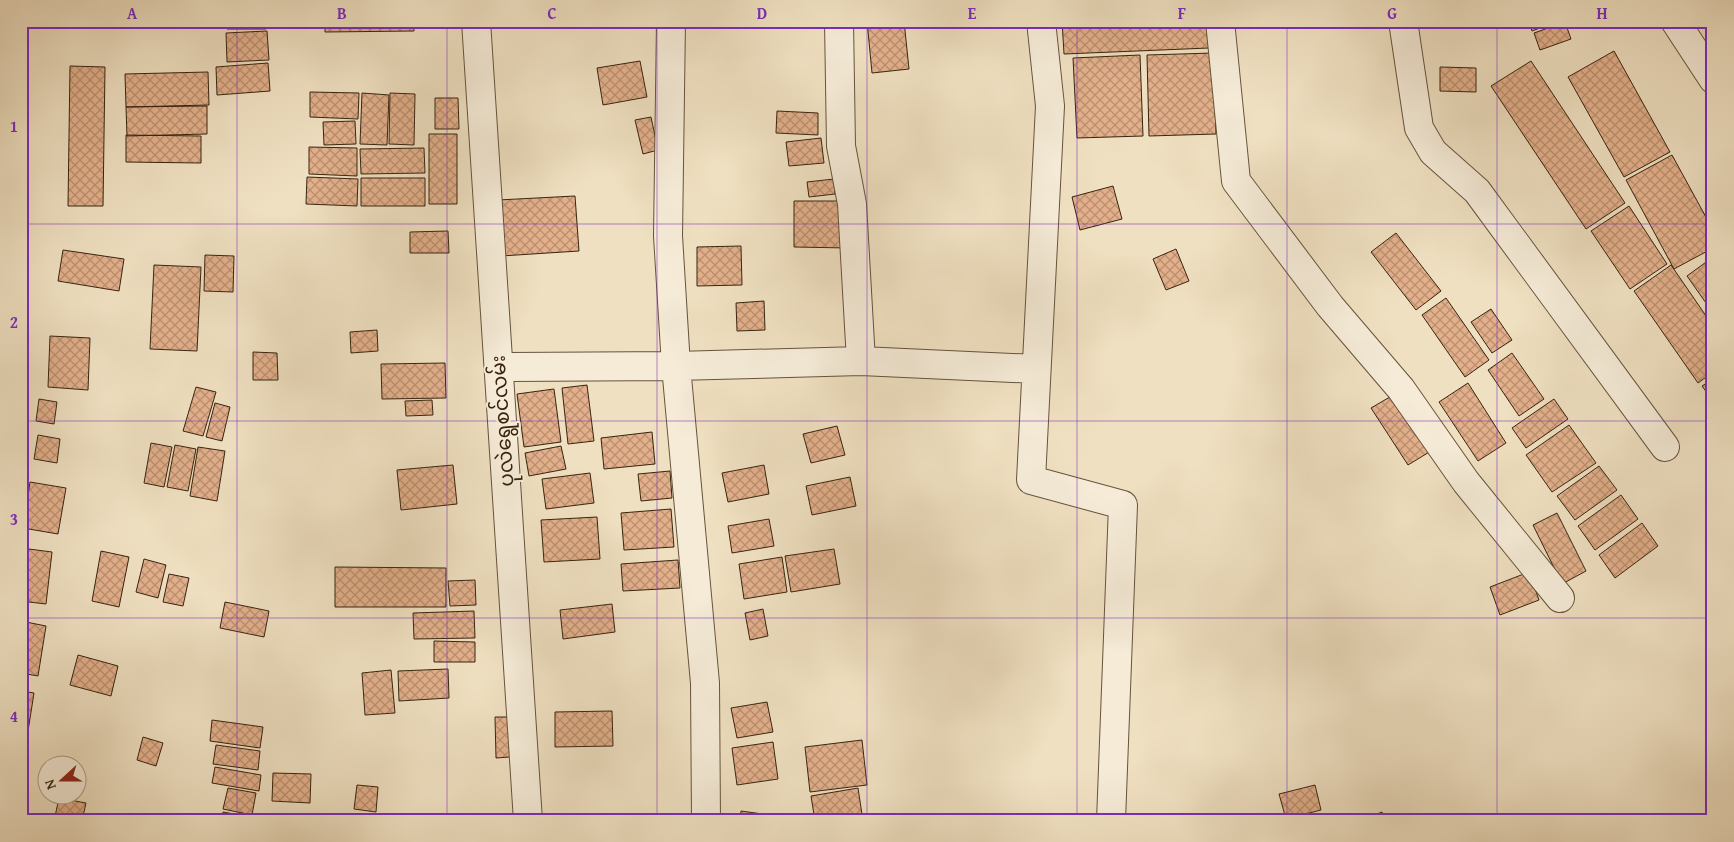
<svg xmlns="http://www.w3.org/2000/svg" width="1734" height="842" font-family="'Gentium Book Plus','Noto Sans Myanmar',serif">
<style>
.building{fill:url(#building-cross-hatch);stroke:#38240f}
.lines{fill:none;stroke-linecap:round;stroke-linejoin:round}
.minor-casing{stroke:#66533c;stroke-width:30}
.minor{stroke:#f5ebd7;stroke-width:28}
.grid{fill:none;stroke:#7b2cbf;stroke-width:1;stroke-opacity:0.55}
.labels{text-anchor:middle;stroke-width:4;stroke-linejoin:round;paint-order:stroke}
.street-label{font-size:20px;fill:#38240f;stroke:#f5ebd7}
.neatline{fill:none;stroke:#7b2cbf;stroke-width:2}
.grid-label{font-size:16px;text-anchor:middle;font-weight:bold;fill:#7b2cbf}
</style>
<defs>
<pattern id="building-cross-hatch" width="8" height="8" patternUnits="userSpaceOnUse" patternTransform="scale(1.25)"><rect width="8" height="8" fill="#e3b08b"/><path d="M0 0l8 8M0 8l8-8" fill="none" stroke="#b98f70"/></pattern>
</defs>
<rect width="100%" height="100%" fill="#efe0c1"/>
<filter id="stains"><feTurbulence type="fractalNoise" baseFrequency=".004" numOctaves="4"/><feColorMatrix values="0 0 0 0 .2 0 0 0 0 .09 0 0 0 0 .02 0 0 0 .5 -.17"/></filter>
<radialGradient id="worn" r=".72"><stop offset=".6" stop-color="#630" stop-opacity="0"/><stop offset="1" stop-color="#630" stop-opacity=".3"/></radialGradient>
<path class="building" d="M62 21H89L63 28Z
M227 21H265L266 29H227Z
M325 21H414V31L325 32Z
M867 21H904L909 69 872 73Z
M1062 21H1207L1209 48 1064 54Z
M1529 21H1558L1532 31Z
M1565 22 1571 39 1540 50 1534 33Z
M267 31 269 60 227 62 226 33Z
M1614 51 1670 152 1624 177 1568 77Z
M1213 53 1216 134 1149 136 1147 55Z
M1140 55 1143 136 1077 138 1073 58Z
M640 61 647 97 603 105 597 68Z
M1531 61 1625 203 1586 229 1491 86Z
M268 63 270 91 217 95 216 67Z
M70 66 105 67 103 206H68Z
M1440 67 1476 68V92L1440 91Z
M208 72 209 105 126 107 125 74Z
M310 92 359 93 358 119 310 117Z
M362 93 389 95 387 145 360 144Z
M390 93 415 94 414 145 389 144Z
M435 98H458L459 129H435Z
M207 106V134L127 136 126 107Z
M777 111 818 113V135L776 133Z
M651 117 658 150 643 154 635 120Z
M355 121 356 144 324 145 323 122Z
M429 134H457V204H429Z
M126 135 201 136V163L126 162Z
M821 138 824 163 789 166 786 142Z
M309 147 357 148V176L309 174Z
M424 148 425 173 361 174 360 149Z
M1672 155 1713 230V248L1674 269 1626 180Z
M307 177 358 179 357 206 306 204Z
M361 178H425V206H361Z
M834 179 835 194 809 197 807 182Z
M1113 186 1122 219 1080 230 1072 197Z
M575 196 579 251 501 256 498 200Z
M794 201H848V248L794 247Z
M1629 206 1667 264 1630 289 1591 231Z
M448 231 449 253H410V232Z
M1396 233 1441 291 1416 310 1371 252Z
M741 246 742 285 697 286V247Z
M1176 249 1189 281 1166 290 1153 259Z
M63 250 124 259 119 291 58 281Z
M205 255 234 256 233 292 204 291Z
M1713 257V313L1687 276Z
M154 265 201 267 197 351 150 349Z
M1671 265 1713 326V372L1698 383 1634 291Z
M1446 298 1489 360 1465 377 1422 315Z
M764 301 765 330 737 331 736 303Z
M1491 309 1512 340 1492 353 1471 322Z
M377 330 378 351 351 353 350 332Z
M50 336 90 338 88 390 48 387Z
M253 352 277 353 278 380H253Z
M1512 353 1544 399 1519 416 1488 370Z
M445 363 446 398 382 399 381 364Z
M1713 379V401L1702 386Z
M1468 383 1506 443 1478 461 1439 402Z
M587 385 594 441 568 444 562 388Z
M196 387 216 392 203 436 183 431Z
M554 389 561 442 524 447 517 394Z
M1395 394 1431 451 1408 465 1371 408Z
M39 399 57 402 54 424 36 421Z
M1554 399 1568 419 1526 448 1512 428Z
M432 400 433 415 406 416 405 401Z
M215 403 230 407 222 441 206 437Z
M1569 425 1596 463 1552 492 1526 455Z
M837 426 845 455 811 463 803 434Z
M652 432 655 464 604 469 601 438Z
M38 435 60 439 57 463 34 459Z
M151 443 172 447 164 487 144 483Z
M175 445 196 449 188 491 167 487Z
M561 446 566 469 529 476 525 453Z
M198 447 225 451 217 501 190 496Z
M453 465 457 504 401 510 397 470Z
M764 465 769 494 728 502 722 473Z
M1599 466 1617 490 1575 520 1557 496Z
M670 471 672 498 641 501 638 474Z
M590 473 594 503 546 509 542 479Z
M850 477 856 506 812 515 806 486Z
M30 482 66 488 58 534 23 528Z
M1621 495 1638 519 1595 550 1578 526Z
M671 509 674 547 624 550 621 513Z
M1557 513 1586 571 1562 584 1533 525Z
M597 517 600 559 544 562 541 520Z
M769 519 774 546 732 553 728 526Z
M1642 523 1658 546 1615 578 1599 555Z
M21 548 52 552 46 604 21 601Z
M834 549 840 584 791 592 785 556Z
M101 551 129 557 119 607 92 601Z
M782 557 787 592 744 599 739 564Z
M144 559 166 565 158 598 136 592Z
M678 560 680 588 623 591 621 564Z
M335 567 446 568V607H335Z
M1529 572 1539 600 1500 615 1490 587Z
M169 574 189 578 183 606 163 602Z
M475 580 476 605 450 606 448 581Z
M225 602 269 611 264 637 220 628Z
M612 604 615 632 563 639 560 610Z
M763 609 768 636 750 640 745 613Z
M474 611 475 638 414 639 413 613Z
M21 621 46 626 38 676 21 673Z
M434 641 475 642V662H434Z
M78 655 118 666 111 696 70 685Z
M448 669 449 698 399 701 398 671Z
M391 670 395 713 365 715 362 673Z
M21 691 34 693 26 744H21Z
M767 702 773 732 737 738 731 708Z
M612 711 613 746 555 747V712Z
M495 717H508L510 757 496 758Z
M212 720 263 727 260 748 210 741Z
M143 737 163 743 156 766 137 760Z
M862 740 867 785 810 792 805 747Z
M773 742 778 779 737 785 732 748Z
M216 745 260 751 258 770 213 764Z
M215 767 261 775 259 791 212 783Z
M273 773 311 774 310 803 272 801Z
M357 785 378 787 376 812 354 809Z
M1315 785 1321 810 1286 819 1279 794Z
M228 788 256 793 252 815 223 809Z
M858 788 863 821H815L811 796Z
M59 798 86 803 82 821H54Z
M741 811 784 817 783 821H740Z
M223 812 251 817 250 821H221Z
M1382 812 1385 821H1359Z
M100 814 123 819 122 821H99Z
M127 815 145 819V821H126Z
M151 815 166 819 165 821H149Z
M169 815 194 821H167Z
M419 816 451 819 450 821H418Z"/>
<g class="lines">
<g class="minor-casing">
<path id="minor" d="M476 21 528 821
M671 21 668 236 676 366 705 683 706 821
M839 21 841 146 852 204 861 361
M1041 21 1050 106 1031 480 1123 505 1111 821
M1220 21 1236 181 1330 306 1401 389 1466 482 1560 598
M1403 21 1419 128 1433 152 1477 191 1665 447
M1675 21 1713 79
M499 367 676 366 861 361 1036 369"/>
</g>
<use href="#minor" class="minor"/>
</g>
<path class="grid" d="M237 21V821M447 21V821M657 21V821M867 21V821M1077 21V821M1287 21V821M1497 21V821M21 224H1713M21 421H1713M21 618H1713"/>
<g class="labels">
<g class="street-label">
<text transform="translate(502 421) rotate(-94)" y="7">ပုလဲရွေစင်လမ်း</text>
</g>
</g>
<rect width="1734" height="842" fill="none" stroke="#efe0c1" stroke-width="55"/>
<g transform="translate(62 780) rotate(249)"><circle r="24" fill="#f5ebd7" stroke="#a99b87"/>
<path d="M0-4L9 19L0 12L-9 19Z" fill="#8f2418"/>
<text y="-8" font-size="14" font-weight="bold" text-anchor="middle" fill="#38240f">N</text>
</g>
<rect x="28" y="28" width="1678" height="786" class="neatline"/>
<g class="grid-label">
<text x="132" y="19">A</text>
<text x="342" y="19">B</text>
<text x="552" y="19">C</text>
<text x="762" y="19">D</text>
<text x="972" y="19">E</text>
<text x="1182" y="19">F</text>
<text x="1392" y="19">G</text>
<text x="1602" y="19">H</text>
<text x="14" y="132">1</text>
<text x="14" y="328">2</text>
<text x="14" y="525">3</text>
<text x="14" y="722">4</text>
</g>
<rect width="100%" height="100%" filter="url(#stains)"/>
<rect width="100%" height="100%" fill="url(#worn)"/>
</svg>
